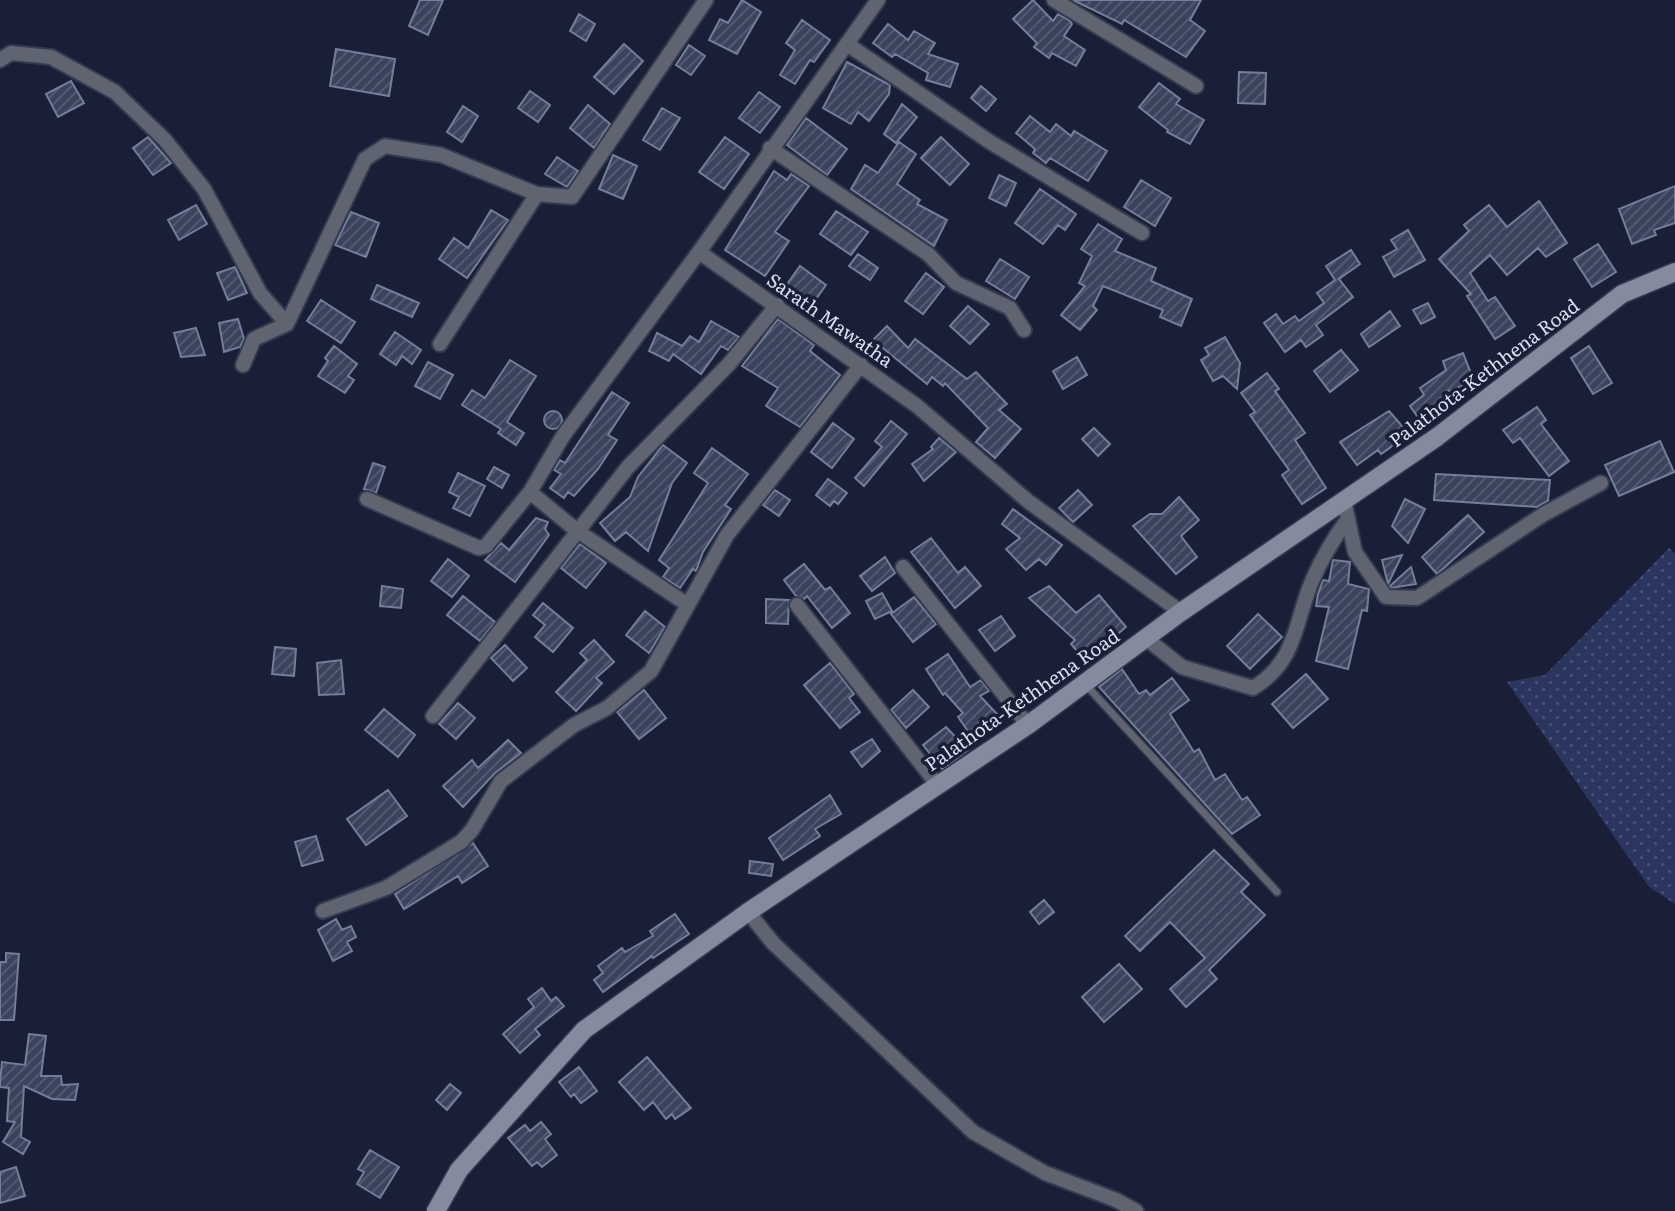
<svg xmlns="http://www.w3.org/2000/svg" width="1675" height="1211" font-family="Literata,serif">
<style>
.grass{fill:url(#grass-dots)}
.building{fill:url(#building-hatch);stroke:#747d9a;stroke-width:2}
.lines{fill:none;stroke-linecap:round;stroke-linejoin:round}
.lane-casing{stroke:#343a50;stroke-width:10}
.street-casing{stroke:#343a50;stroke-width:18}
.secondary-casing{stroke:#343a50;stroke-width:21}
.lane{stroke:#606471;stroke-width:7}
.street{stroke:#606471;stroke-width:14}
.secondary{stroke:#858b9f;stroke-width:18}
.labels{text-anchor:middle;stroke-width:7;stroke-linejoin:round;paint-order:stroke}
.street-label{font-size:19px;fill:#d9deee;stroke:#191f36}
</style>
<defs>
<pattern id="grass-dots" width="8" height="8" patternUnits="userSpaceOnUse" patternTransform="scale(1.75)"><rect width="8" height="8" fill="#2b3560"/><path d="M2 2h.1M6 6h.1" fill="none" stroke="#495277" stroke-width="1.8" stroke-linecap="round"/></pattern>
<pattern id="building-hatch" width="6" height="6" patternUnits="userSpaceOnUse" patternTransform="scale(1.75)"><rect width="6" height="6" fill="#3b425c"/><path d="M-1 1l2-2M0 6l6-6M5 7l2-2" fill="none" stroke="#575d74"/></pattern>
</defs>
<rect width="100%" height="100%" fill="#191f36"/>
<path class="grass" d="M1669 548 1675 554V904L1649 887 1507 682 1545 675Z"/>
<path class="building" d="M420 0H443L428 35 409 26Z
M742 0 761 12 737 54 709 40 720 19 728 23Z
M1033 0 1053 21 1058 14 1070 21 1072 24 1064 36 1085 50 1076 66 1052 53 1049 58 1034 47 1037 43 1013 19Z
M1073 0H1201L1190 20 1205 31 1186 57 1124 20 1122 24Z
M579 14 595 24 586 41 570 31Z
M802 20 830 40 814 62 810 60 795 84 780 75 795 50 786 43Z
M888 24 908 40 914 31 935 43 928 54 958 64 950 87 926 80 928 73 895 54 892 57 873 43Z
M624 44 643 61 614 94 594 77Z
M689 45 705 56 691 75 676 65Z
M336 49 395 59 389 96 330 86Z
M847 62 890 85 889 94 869 121 858 112 851 124 823 108Z
M1239 72 1266 73 1265 104 1238 103Z
M71 81 84 103 58 117 46 94Z
M1159 83 1180 99 1176 104 1204 120 1190 144 1167 132 1168 130 1139 107Z
M981 86 996 99 986 111 971 98Z
M530 91 550 105 538 122 518 108Z
M759 92 780 107 760 133 739 118Z
M902 104 917 117 896 143 884 134Z
M588 105 610 124 594 148 570 128Z
M463 106 478 116 462 142 447 132Z
M662 108 680 118 660 150 643 140Z
M1030 116 1050 132 1056 124 1071 136 1074 131 1107 151 1088 181 1050 158 1046 163 1033 153 1035 149 1016 133Z
M806 118 847 149 827 175 787 145Z
M148 137 171 163 153 175 133 148Z
M725 137 749 154 724 189 699 172Z
M941 137 969 164 950 185 921 158Z
M899 142 916 154 897 184 920 200 917 204 947 220 934 246 851 189 865 165 878 173Z
M613 155 637 166 623 199 599 189Z
M557 157 578 171 567 187 545 174Z
M774 171 787 180 791 174 809 186 775 232 789 241 765 276 725 250Z
M999 175 1016 183 1006 206 989 198Z
M1141 180 1171 198 1155 226 1124 207Z
M1675 186V223L1654 230 1656 235 1632 244 1619 209Z
M1040 189 1076 214 1065 230 1058 225 1043 244 1015 223Z
M1539 201 1567 243 1546 257 1538 248 1507 275 1490 255 1470 273 1488 301 1495 297 1515 326 1495 339 1467 296 1471 294 1439 259 1469 231 1464 225 1489 205 1507 227Z
M196 205 207 224 179 240 168 220Z
M491 210 508 220 467 278 439 259 454 238 468 248Z
M836 211 868 232 851 255 820 234Z
M351 212 379 223 366 257 335 245Z
M1098 224 1122 239 1115 251 1156 268 1151 281 1192 299 1181 326 1160 317 1163 310 1103 286 1093 306 1097 310 1080 330 1061 315 1085 286 1079 283 1092 256 1081 249Z
M1408 230 1425 260 1394 277 1383 257 1397 249 1391 240Z
M1598 244 1616 272 1592 287 1574 259Z
M1351 250 1360 264 1339 279 1353 297 1316 325 1323 335 1306 347 1301 340 1285 352 1264 323 1276 314 1283 324 1295 316 1299 321 1324 303 1317 293 1335 280 1326 266Z
M858 254 878 268 870 280 849 266Z
M1000 259 1029 277 1015 299 986 281Z
M800 266 826 285 811 306 785 287Z
M235 267 247 293 228 300 217 273Z
M926 273 944 287 923 314 905 301Z
M377 285 419 303 412 317 371 299Z
M321 300 355 322 341 343 307 321Z
M1428 303 1435 317 1421 324 1413 310Z
M968 306 989 324 970 344 950 326Z
M1390 311 1400 326 1369 347 1361 334Z
M238 319 244 339 240 347 224 352 219 323Z
M778 319 814 345 810 351 840 375 800 427 766 406 778 388 742 366Z
M711 321 739 337 728 350 721 346 701 374 673 354 669 361 649 351 657 333 682 346 690 336 699 342Z
M887 326 908 348 915 339 967 379 976 372 1007 404 999 410 1021 429 995 458 976 442 988 428 945 383 943 386 932 377 927 384 873 340Z
M196 328 205 355 181 357 174 333Z
M395 332 421 350 412 364 402 356 396 365 380 354Z
M1225 337 1240 363 1237 389 1223 376 1213 381 1201 360 1209 355 1205 348Z
M334 346 357 364 348 376 354 380 345 393 318 376 328 361 325 358Z
M1589 346 1612 383 1593 394 1571 358Z
M1341 350 1358 370 1330 392 1314 371Z
M1463 353 1474 381 1449 391 1454 399 1422 423 1410 406 1424 395 1420 388 1446 370 1443 361Z
M1077 357 1087 375 1063 389 1053 371Z
M510 360 536 376 507 422 524 433 516 445 498 433 501 429 462 405 472 390 485 398Z
M428 362 453 375 440 399 415 386Z
M1267 373 1279 389 1275 391 1305 433 1295 440 1326 488 1302 504 1282 475 1289 470 1250 415 1255 412 1241 393Z
M612 392 629 403 608 435 617 440 598 469 574 496 568 492 564 498 550 488 561 474 554 470 560 460 565 463Z
M1537 407 1546 420 1541 424 1569 461 1549 476 1520 438 1513 443 1503 430Z
M544 420a9 9 0 1 1 18 0a9 9 0 1 1-18 0Z
M1389 411 1409 434 1381 454 1378 450 1357 465 1340 442Z
M891 421 907 434 864 486 855 478 882 447 875 441Z
M833 423 854 439 832 468 811 452Z
M1094 428 1110 444 1098 456 1082 439Z
M939 438 956 452 924 481 912 464 933 449 931 447Z
M1660 441 1674 472 1619 496 1605 465Z
M663 445 687 463 672 483 648 551 626 532 615 541 600 523 630 497 638 477Z
M712 448 748 474 725 505 731 509 703 552 696 571 693 569 680 588 663 577 669 568 659 560 708 483 694 473Z
M373 463 385 467 376 493 364 489Z
M494 467 509 475 502 488 487 479Z
M458 473 485 486 470 516 453 508 459 497 449 492Z
M1436 474 1550 480 1548 501 1537 507 1434 500Z
M828 479 847 493 838 504 834 501 830 506 816 495Z
M775 490 790 500 779 516 763 505Z
M1078 490 1092 505 1073 522 1059 508Z
M1179 497 1199 520 1181 536 1197 557 1176 574 1133 526 1150 514H1162Z
M1405 499 1425 509 1408 543 1392 526Z
M1013 509 1062 545 1046 565 1039 559 1026 570 1006 549 1020 538 1002 524Z
M1468 515 1484 532 1437 574 1422 557Z
M536 518 548 522 545 529 549 535 515 582 485 560 501 543 509 550Z
M931 538 958 573 965 567 981 586 955 608 911 552Z
M580 544 606 563 586 588 561 568Z
M1402 555 1388 584 1382 560Z
M885 557 895 573 872 591 860 576Z
M448 559 469 576 452 597 431 581Z
M1333 560 1350 562 1348 584 1369 589 1367 611 1362 610 1348 669 1316 661 1329 607 1316 606 1318 594 1323 580 1329 581Z
M804 564 825 590 830 587 850 613 832 628 807 596 804 599 796 596 784 580Z
M1411 567 1416 584 1391 588 1390 586Z
M382 586 403 589 401 608 380 606Z
M1049 586 1076 613 1099 595 1126 627 1098 651 1094 647 1082 657 1071 644 1075 640 1029 598Z
M882 593 892 611 875 619 866 601Z
M463 596 495 622 480 641 447 615Z
M914 597 936 624 913 642 891 614Z
M766 599 789 600 788 624 766 623Z
M543 603 573 628 553 652 535 637 545 625 533 615Z
M645 611 665 627 649 653 626 635Z
M1258 614 1282 637 1250 669 1227 646Z
M1001 616 1015 636 995 651 979 630Z
M594 640 614 662 596 678 602 683 576 711 556 692 587 660 580 653Z
M505 645 527 668 513 681 491 658Z
M275 647 296 649 294 676 272 674Z
M948 654 970 687 981 680 989 691 980 696 997 714 972 737 958 717 963 713 945 693 943 695 926 669Z
M341 660 344 694 319 695 317 663Z
M830 663 854 694 849 698 860 712 840 728 804 685Z
M1122 669 1139 694 1146 690 1150 695 1172 678 1189 700 1170 714 1194 752 1199 749 1215 780 1225 774 1242 800 1247 797 1260 815 1232 834 1099 687Z
M1306 674 1328 699 1293 728 1272 704Z
M644 690 666 718 639 739 617 712Z
M913 690 929 707 906 728 891 710Z
M458 703 475 718 456 739 439 724Z
M384 709 415 735 398 757 365 730Z
M946 727 968 750 942 769 923 745Z
M872 739 880 751 862 767 851 752Z
M508 740 521 753 495 773 463 807 443 786 472 760 478 768Z
M388 790 407 816 366 845 347 819Z
M830 795 841 814 815 829 820 836 783 860 769 838Z
M316 836 323 860 302 866 295 842Z
M473 843 488 866 462 883 458 876 404 909 395 894Z
M1214 850 1249 884 1241 892 1265 915 1209 970 1217 979 1186 1007 1170 989 1205 958 1170 922 1140 951 1125 936Z
M750 861 773 864 771 876 749 873Z
M1044 900 1054 912 1039 924 1030 912Z
M675 914 689 934 653 958 652 956 603 992 594 980 603 973 598 966 622 948 625 952 653 936 650 931Z
M336 919 342 930 351 926 356 937 347 942 352 951 333 961 318 930Z
M6 953 19 954 14 1020H0V962H6Z
M1119 964 1142 989 1104 1022 1082 997Z
M542 988 551 1001 556 997 564 1006 535 1029 540 1035 520 1053 503 1034 534 1007 528 999Z
M29 1034 46 1036 41 1076H61L62 1085 78 1084 75 1100 52 1099 24 1086 21 1137 30 1142 23 1154 3 1142 15 1122 7 1121 9 1088 0 1087V1082L2 1062 25 1065Z
M647 1057 691 1108 675 1119 672 1114 666 1119 653 1102 644 1110 619 1082Z
M579 1067 597 1091 581 1103 574 1094 571 1097 559 1082Z
M450 1084 461 1093 447 1110 436 1100Z
M541 1122 551 1134 545 1139 557 1155 542 1167 537 1162 532 1166 508 1138 525 1125 530 1131Z
M370 1150 399 1167 380 1198 357 1184 364 1172 358 1169Z
M16 1167 25 1196 0 1203V1172Z"/>
<g class="lines">
<g class="lane-casing">
<path id="lane" d="M1086 685 1277 892"/>
</g>
<g class="street-casing">
<path id="street" d="M878 0 699 252 917 406 1029 502 1181 612
M1054 0 1196 86
M847 44 990 142 1142 233
M0 60 11 53 51 57 115 92 165 140 204 189 260 293 287 324
M770 148 928 254 956 283 1010 308 1024 330
M440 344 537 194 572 197 706 0
M243 365 254 339 287 324 365 159 385 146 441 155 537 194
M530 492 576 530 688 605
M367 499 479 548 486 546 530 492 563 436 699 252
M1348 519 1355 552 1386 597 1417 598 1544 514 1601 483
M903 567 1028 725
M797 605 937 784
M1147 639 1182 667 1253 688C1297 661 1294 624 1312 581 1322 558 1333 539 1348 519L1344 500
M433 716 628 467 729 364 777 305
M323 911 386 888 461 842 472 830 501 781 574 725 607 708 651 671 727 535 861 365
M748 912 773 943 973 1132 1045 1173 1116 1200 1136 1211"/>
</g>
<g class="secondary-casing">
<path id="secondary" d="M436 1211 459 1170 584 1030 748 912 1028 725 1181 612 1437 437 1622 294 1675 272"/>
</g>
<use href="#lane" class="lane"/>
<use href="#street" class="street"/>
<use href="#secondary" class="secondary"/>
</g>
<g class="labels">
<g class="street-label">
<text transform="translate(830 320) rotate(35)" y="7">Sarath Mawatha</text>
<text transform="translate(1484 373) rotate(-37)" y="7">Palathota-Kethhena Road</text>
<text transform="translate(1022 700) rotate(-35)" y="7">Palathota-Kethhena Road</text>
</g>
</g>
</svg>
